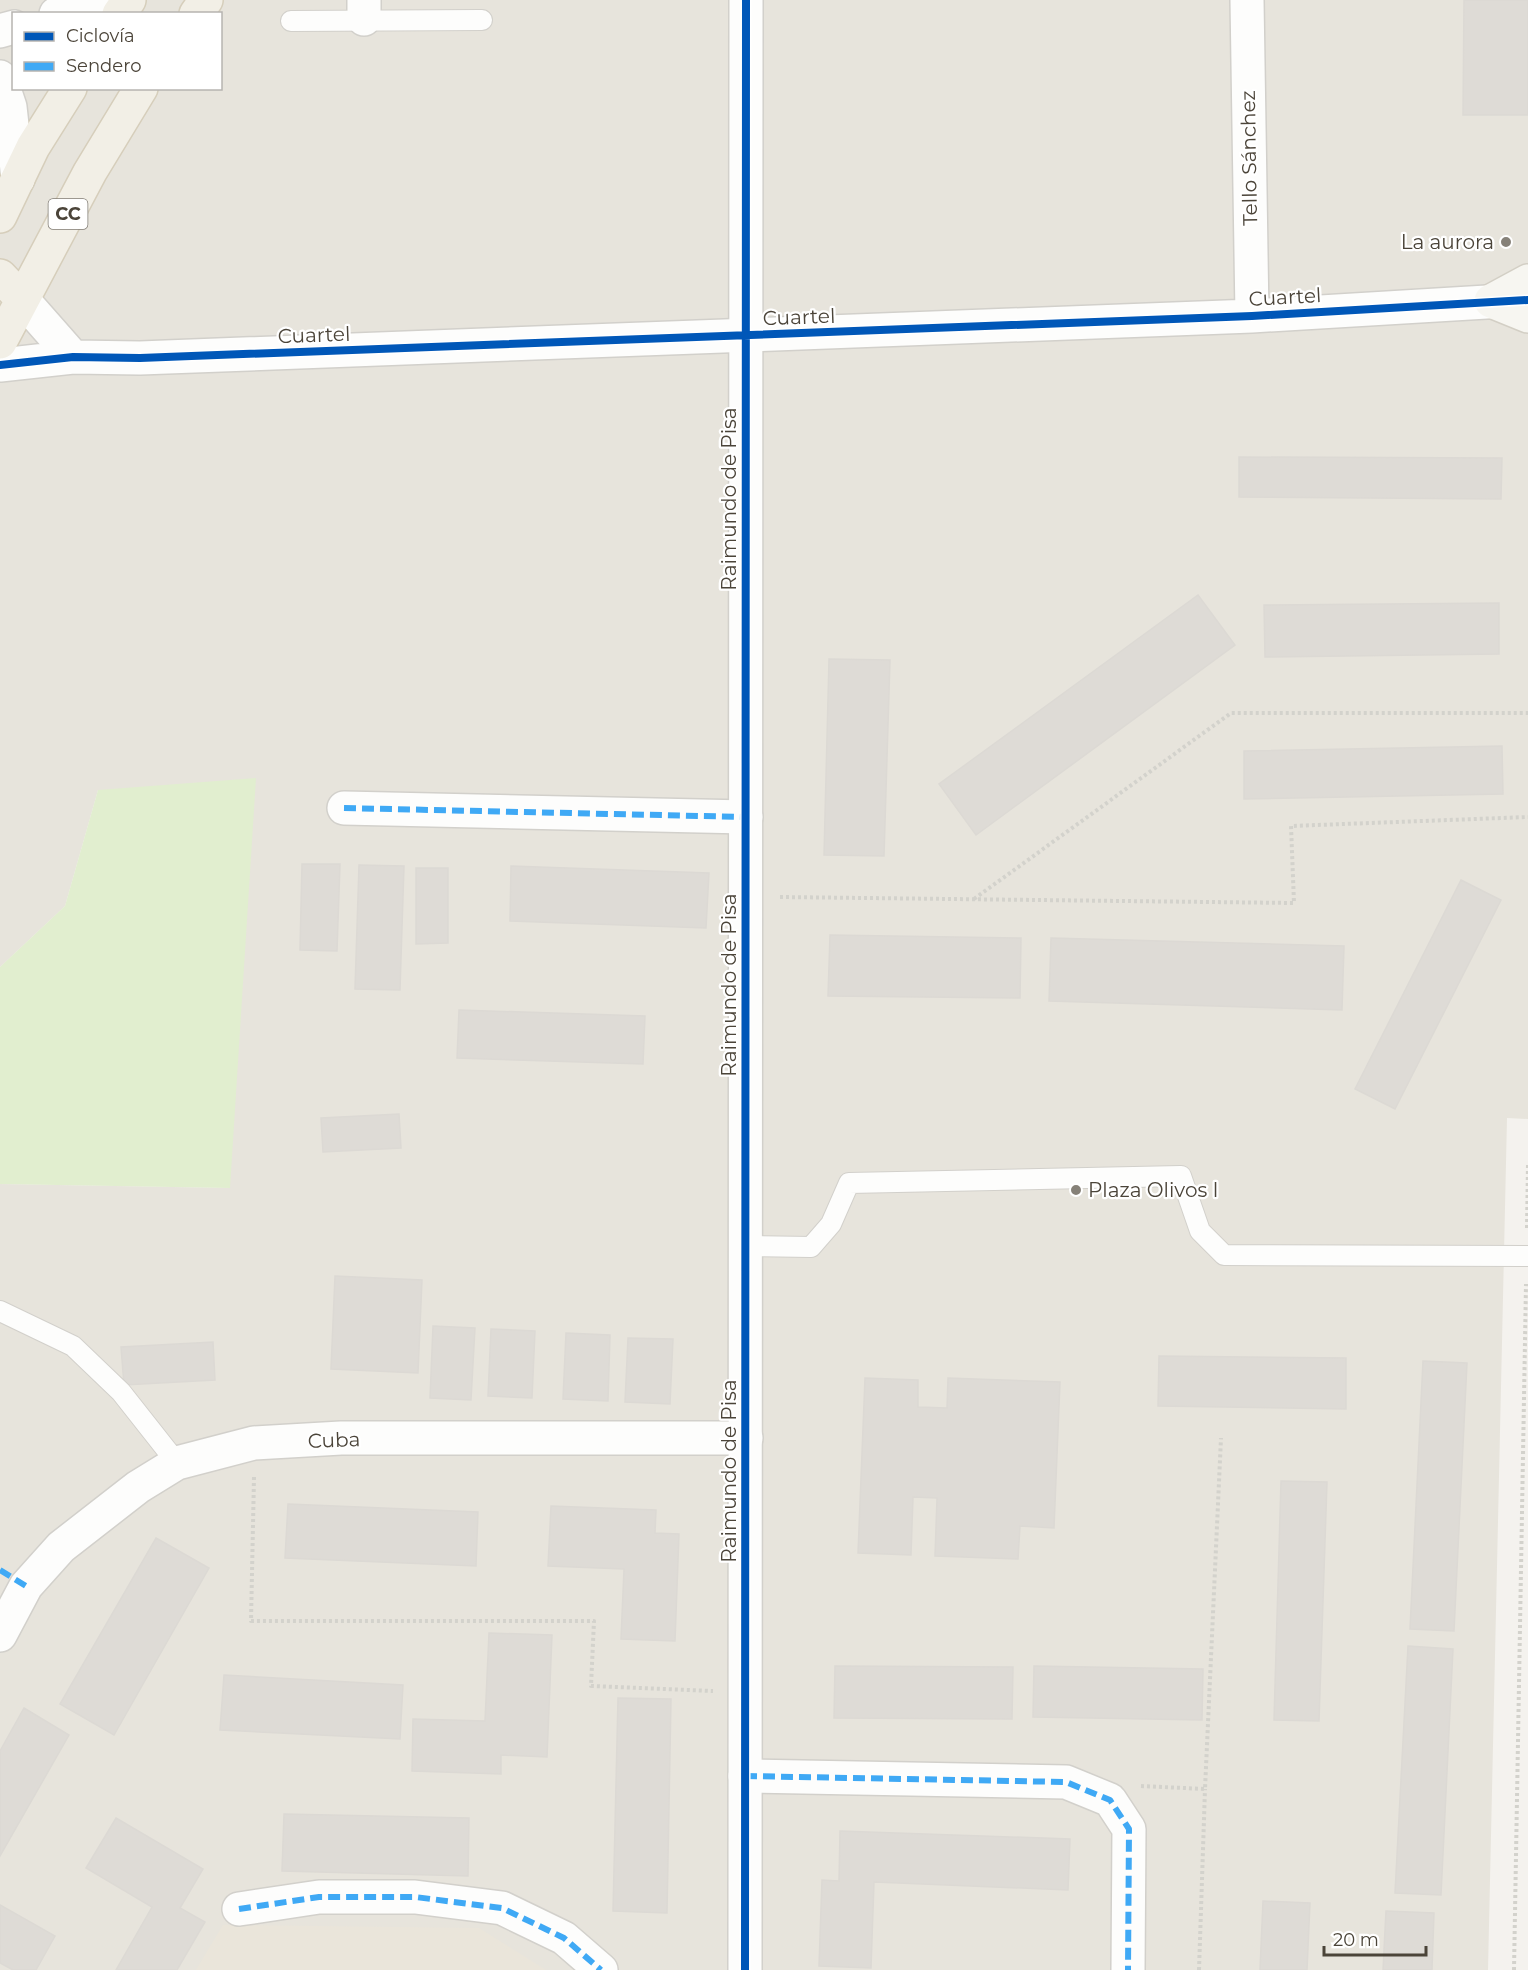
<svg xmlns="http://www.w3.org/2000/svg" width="1528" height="1970" font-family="Montserrat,sans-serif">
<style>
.residential{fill:#e7e4dc;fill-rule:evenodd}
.education{fill:#eae5da}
.green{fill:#e1eecf}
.building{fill:#dedbd6;stroke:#dcd9d4;stroke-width:1.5}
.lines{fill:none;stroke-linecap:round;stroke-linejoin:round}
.service-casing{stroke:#d2d0cb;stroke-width:22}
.minor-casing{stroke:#d2d0cb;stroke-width:36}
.tertiary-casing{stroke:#d2d0cb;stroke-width:36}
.secondary-casing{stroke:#d3cfc5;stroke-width:36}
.primary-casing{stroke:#d6cebb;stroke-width:36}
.path{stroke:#d3d2cc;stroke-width:4;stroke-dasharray:3 3;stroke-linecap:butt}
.service{stroke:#fdfdfc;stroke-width:20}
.minor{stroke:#fdfdfc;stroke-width:33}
.tertiary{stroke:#fdfdfc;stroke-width:33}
.secondary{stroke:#f7f6f1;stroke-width:33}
.primary{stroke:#f2efe6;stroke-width:33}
.quiet{stroke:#3fa9f5;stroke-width:6;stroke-dasharray:12 6;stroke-linecap:butt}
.cycleway-casing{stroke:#fff;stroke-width:11}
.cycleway{stroke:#0057b8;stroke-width:8}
.poi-dot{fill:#868178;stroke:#fff;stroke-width:2}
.labels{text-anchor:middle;stroke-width:4.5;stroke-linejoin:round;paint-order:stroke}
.shield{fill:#fff;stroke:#817c74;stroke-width:1.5}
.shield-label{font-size:18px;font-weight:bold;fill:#4b4439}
.street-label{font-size:20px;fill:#4b4439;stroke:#fff}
.poi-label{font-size:20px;fill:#4b4439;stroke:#fff;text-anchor:end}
</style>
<rect width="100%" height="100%" fill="#f4f2ee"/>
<path class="residential" d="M0 0H1528V1119L1507 1118 1488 1970H0V1184L230 1188 98 790 65 906 0 967ZM14 14H220V88H14Z"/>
<path class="education" d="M223 1925 479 1928 546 1970H196Z"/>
<path class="green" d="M256 778 230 1188 0 1184V967L65 906 98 790Z"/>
<path class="building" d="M1464 0H1528V115H1463Z
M1239 457 1502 458 1501 499 1239 497Z
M1198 595 1235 645 976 835 939 784Z
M1499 603V654L1265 657 1264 605Z
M829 659 890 660 884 856 824 855Z
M1502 746 1503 794 1244 799V751Z
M302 864H340L337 951 300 950Z
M359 865 404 866 400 990 355 989Z
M511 866 709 873 706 928 510 921Z
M416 868H448V943L416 944Z
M1461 880 1501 900 1395 1109 1355 1089Z
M830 935 1021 938 1020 998 828 996Z
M1051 938 1344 946 1342 1010 1049 1001Z
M459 1010 645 1016 643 1064 457 1058Z
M399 1114 401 1148 323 1152 321 1118Z
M335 1276 422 1280 418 1373 331 1369Z
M433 1326 475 1328 471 1400 430 1398Z
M491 1329 535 1331 532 1398 488 1396Z
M566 1333 610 1335 608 1401 563 1399Z
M628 1338 673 1339 670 1404 625 1402Z
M213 1342 215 1380 124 1385 121 1347Z
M1159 1356 1346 1358V1409L1158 1406Z
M1423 1361 1467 1363 1454 1631 1410 1629Z
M865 1378 918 1380V1407L947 1408 948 1378 1060 1382 1054 1528 1020 1526 1018 1559 935 1556 937 1498 913 1497 911 1555 858 1553Z
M1281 1481 1327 1482 1319 1721 1274 1720Z
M288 1504 478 1512 476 1566 285 1558Z
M551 1506 656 1510 655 1533 679 1534 675 1641 621 1639 624 1569 548 1566Z
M156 1538 209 1568 114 1735 60 1704Z
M489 1633 552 1635 547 1757 501 1755V1774L412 1771 413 1719 485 1721Z
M1408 1646 1453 1649 1441 1895 1395 1893Z
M835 1666 1013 1667 1012 1719 834 1718Z
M1034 1666 1203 1669 1202 1720 1033 1717Z
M224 1675 403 1685 400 1739 220 1730Z
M618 1698 671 1699 667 1913 613 1911Z
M24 1708 69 1735 0 1856V1751Z
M284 1814 469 1818 468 1876 282 1871Z
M116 1818 203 1869 180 1908 205 1922 177 1970H116L152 1907 86 1868Z
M840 1831 1070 1839 1068 1890 874 1882 871 1968 819 1966 822 1880 839 1881Z
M1263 1901 1310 1903 1307 1970H1260Z
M0 1905 55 1936 36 1970H13L0 1963Z
M1386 1911 1434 1913 1432 1970H1383Z"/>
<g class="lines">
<g class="service-casing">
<path id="service" d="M291 21 482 20
M745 1246 811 1247 831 1224 849 1183 1181 1176 1200 1231 1224 1255 1528 1256
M0 1311 73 1346 121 1392 177 1463"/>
</g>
<g class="minor-casing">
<path id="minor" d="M364 0V19
M1247 0 1252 316
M56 14 97 0
M0 31 14 27
M0 77 10 107 18 179
M22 299 73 357
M0 365 73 357 140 358 1252 316 1520 300
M344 808 746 817
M0 1635 26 1586 61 1547 138 1487 177 1463 254 1443 341 1438H746
M745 1776 1066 1782 1110 1800 1129 1829 1128 1970
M239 1909 319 1897H415L502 1908 564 1938 601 1970"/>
</g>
<g class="tertiary-casing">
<path id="tertiary" d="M745 1970 746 0"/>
</g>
<g class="secondary-casing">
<path id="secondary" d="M1491 301 1528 281
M1491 301 1528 316"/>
</g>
<g class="primary-casing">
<path id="primary" d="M119 14 129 0
M196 14 206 0
M0 216 33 147 70 88
M0 276 22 299
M0 342 90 172 141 88"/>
</g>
<path class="path" d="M780 897 1294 903 1291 826 1528 817
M974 899 1231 713H1528
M1527 1228 1528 1164
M254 1477 251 1621H594L591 1686 713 1691
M1141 1786 1205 1789 1221 1438
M1199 1970 1205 1789
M1514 1970 1526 1284"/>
<use href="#service" class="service"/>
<use href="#minor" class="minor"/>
<use href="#tertiary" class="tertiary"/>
<use href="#secondary" class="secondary"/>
<use href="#primary" class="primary"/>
<path class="quiet" d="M344 808 746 817
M0 1570 26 1586
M745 1776 1066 1782 1110 1800 1129 1829 1128 1970
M239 1909 319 1897H415L502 1908 564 1938 601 1970"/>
<g class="cycleway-casing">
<path id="cycleway" d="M0 365 73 357 140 358 1252 316 1528 300
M745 1970 746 0"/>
</g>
<use href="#cycleway" class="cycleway"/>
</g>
<g class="poi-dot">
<circle cx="1506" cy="242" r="6"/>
<circle cx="1076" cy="1190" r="6"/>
</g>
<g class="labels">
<rect class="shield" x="48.5" y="199" width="39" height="30" rx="4.5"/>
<g class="shield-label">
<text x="68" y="220">CC</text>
</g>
<g class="street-label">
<text transform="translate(1249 158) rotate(-91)" y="7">Tello Sánchez</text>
<text transform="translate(1285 297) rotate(-3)" y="7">Cuartel</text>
<text transform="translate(799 317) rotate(-2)" y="7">Cuartel</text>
<text transform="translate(314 335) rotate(-2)" y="7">Cuartel</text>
<text transform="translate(729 499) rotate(-90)" y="7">Raimundo de Pisa</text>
<text transform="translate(729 985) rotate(-90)" y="7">Raimundo de Pisa</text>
<text transform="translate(334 1440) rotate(-2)" y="7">Cuba</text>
<text transform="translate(729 1471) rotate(-90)" y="7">Raimundo de Pisa</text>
</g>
<g class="poi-label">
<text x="1494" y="249">La aurora</text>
<text x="1088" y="1197" text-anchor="start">Plaza Olivos I</text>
</g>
</g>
<rect x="12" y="12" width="210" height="78" fill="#ffffff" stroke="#b7b4b0" stroke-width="1.5"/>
<rect x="24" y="32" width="30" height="9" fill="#0057b8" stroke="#b7b4b0" stroke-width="1.5"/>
<text x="66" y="42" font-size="18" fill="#4b4439">Ciclovía</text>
<rect x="24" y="62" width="30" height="9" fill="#3fa9f5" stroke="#b7b4b0" stroke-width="1.5"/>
<text x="66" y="72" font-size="18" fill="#4b4439">Sendero</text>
<path d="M1324 1946v9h102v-9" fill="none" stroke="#4b4439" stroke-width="3"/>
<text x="1333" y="1946" font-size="18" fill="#4b4439" stroke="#ffffff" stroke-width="4.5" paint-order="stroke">20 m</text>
</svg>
